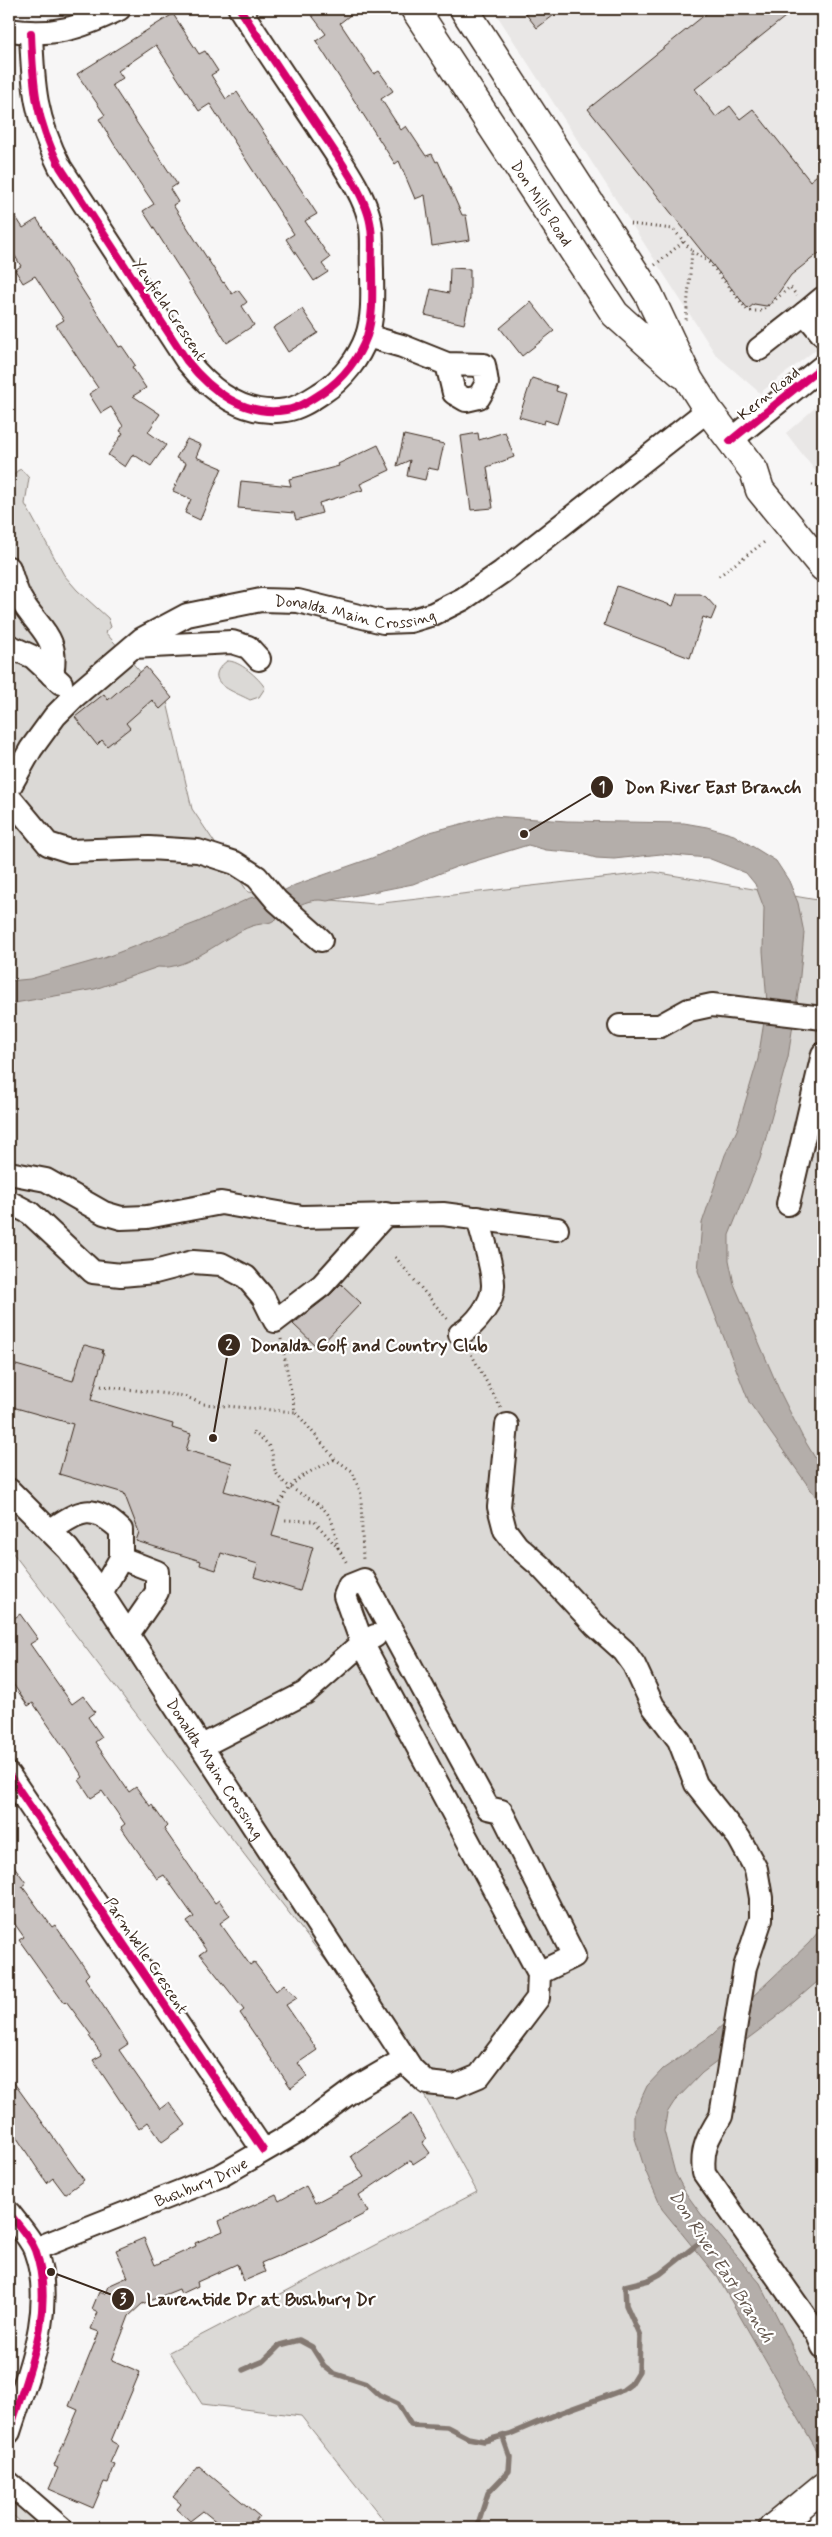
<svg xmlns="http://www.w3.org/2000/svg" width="832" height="2537" font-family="Mynerve,sans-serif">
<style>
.built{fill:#e9e7e6}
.green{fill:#dbd9d6;stroke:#8b827a}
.water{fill:#b4aeaa;stroke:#847972}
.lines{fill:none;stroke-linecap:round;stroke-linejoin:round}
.stream{stroke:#847972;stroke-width:5.5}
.building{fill:#c9c3c1;stroke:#3b2a1e}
.minor-casing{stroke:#3b2a1e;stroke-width:26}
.major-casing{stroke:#3b2a1e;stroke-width:31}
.path{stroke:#3b2a1e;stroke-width:3;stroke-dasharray:1 4;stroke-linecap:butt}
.minor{stroke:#fff;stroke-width:22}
.major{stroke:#fff;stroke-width:28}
.cycleway-casing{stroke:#fff;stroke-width:11}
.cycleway{stroke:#d6006c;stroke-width:8}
.labels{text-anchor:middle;stroke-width:4.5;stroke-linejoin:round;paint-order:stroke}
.street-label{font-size:16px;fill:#3b2a1e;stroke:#fff}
.water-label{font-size:18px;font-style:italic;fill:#65584f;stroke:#fff}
.leader{fill:none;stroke:#3b2a1e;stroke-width:2}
.callout-dot{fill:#3b2a1e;stroke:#fff;stroke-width:2}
.mark-label{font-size:15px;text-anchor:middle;font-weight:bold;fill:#fff}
.callout-label{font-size:18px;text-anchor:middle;font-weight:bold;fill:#3b2a1e;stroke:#fff;stroke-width:4.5;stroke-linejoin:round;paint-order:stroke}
</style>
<rect width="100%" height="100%" fill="#f7f6f6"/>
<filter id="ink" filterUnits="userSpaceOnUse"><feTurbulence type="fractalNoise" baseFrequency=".02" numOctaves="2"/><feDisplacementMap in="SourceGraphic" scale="10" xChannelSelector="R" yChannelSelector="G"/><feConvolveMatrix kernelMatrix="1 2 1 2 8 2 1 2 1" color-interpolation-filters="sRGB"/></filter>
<g filter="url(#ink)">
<path class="built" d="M493 9H823V344L760 393 716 355Z
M823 401V481L786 433Z"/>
<path class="green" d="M21 469 29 478 25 504 64 575 77 590 108 618 111 627 105 632 167 702 192 809 248 892 374 904 654 872 823 901V2528H390L301 2416 202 2404 169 2352 477 2192 412 2073 9 1548V473L12 478 17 471Z
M227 661C239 660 259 678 265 688L259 697 250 700C236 692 199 682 227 661Z
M10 2504H16L45 2528H28L9 2512Z"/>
<path class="water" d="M492 816 567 821 684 823 707 827 734 835 776 861 789 881 798 903 804 933 799 986 788 1057 760 1159 729 1235V1260L734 1284 781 1394 802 1436 823 1471V1507L749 1402 698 1271 702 1223 725 1155 737 1130 758 1059 767 1003 763 951 764 908 755 884 746 873 708 858 661 854 614 859 596 858 579 853 546 850 528 845 456 867 413 884 327 901C305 896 290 912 271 922 265 924 258 924 252 926 223 936 189 971 158 967L95 989 9 1004V981L30 979 104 958 198 922 250 898 279 893 295 885 372 858 430 832Z
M823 1926V1977L774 2019 702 2073 674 2102 667 2113 664 2131 675 2173 685 2192 701 2214 760 2283 823 2407V2461L718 2278 662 2209 645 2170 634 2135V2114L647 2086 663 2069 712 2035 809 1943Z"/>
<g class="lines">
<path class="stream" d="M243 2370 264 2361 280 2345 299 2340 312 2347 324 2366 333 2373 367 2384 379 2395 398 2404 411 2425 447 2427 468 2438 484 2441 510 2434 562 2412 623 2390 631 2384 639 2371 640 2336 626 2305 625 2286 649 2280 660 2274 699 2243
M478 2524 488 2493 509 2471 510 2457 503 2437"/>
</g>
<path class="building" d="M307 9H358L340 23 374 74 379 71 393 91 381 99 401 130 406 126 426 156 432 154 436 162 438 161 462 215H466L470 240 432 246 425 195 415 199 399 161 395 164 316 41 326 34Z
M522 9H562L537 28Z
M712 9H795L695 89 716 117 730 106 740 119 753 109 810 181 823 170V250L791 275 770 305 766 306 754 304 748 309 588 109Z
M173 14 199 54 205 51 218 71 211 75 226 99 237 92 317 214 305 221 330 258 322 264 328 272 314 281 286 239 294 234 210 104 199 111 156 45 118 71 123 78 112 85 177 184 170 189 178 202 173 205 223 283 224 282 232 294 238 290 247 302 242 306 254 325 227 343 143 211 154 204 117 149 99 119 105 115 77 74Z
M9 206 23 228 37 219 119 347 122 346 135 365 132 367 146 388 133 396 160 414 148 432 166 445 151 466 133 454 125 467 108 455 123 433 120 431 123 426 111 407 101 413 89 394 98 388 56 325 64 320 35 276 23 283 15 270 21 266 9 246Z
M450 268 470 269V298L464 324 425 315 431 289 449 293Z
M531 302 554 331 522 356 500 328Z
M302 309 318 333 288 352 273 328Z
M532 378 557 386 556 391 566 394 557 424 545 420 544 424 519 417Z
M505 432 514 457 487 467 493 508 471 510 461 436 478 433 479 440Z
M404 435 444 444 438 470 428 468 425 480 407 476 410 460 397 466Z
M187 439 201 445 196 457 222 468 200 520 185 513 191 499 173 491 186 463 176 458Z
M378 445 390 470 360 484 363 490 319 503 322 513 296 520 294 513 238 508 241 481 291 486 289 479 339 466 338 464Z
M617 586 673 606 677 594H700L706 597 716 608 711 620 703 617 690 658 604 625Z
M146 667 172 698 160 709 152 700 126 723 130 728 107 746 102 740 97 745 75 717 104 694 108 700Z
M341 1284 361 1303 318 1348 293 1324 330 1295Z
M85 1345 103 1350 102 1353 104 1354 91 1400 173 1424 172 1428 191 1434 186 1450 232 1463 224 1491 280 1507 272 1536 313 1547 300 1591 254 1577 258 1564 221 1553 216 1570 200 1565 201 1561 136 1541 139 1532 124 1493 59 1474 73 1424 9 1406V1363L73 1381 83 1346Z
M20 1614 38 1639 30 1644 72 1704 83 1696 95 1712 88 1717 102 1737 95 1742 129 1792 136 1787 150 1806 152 1805 167 1826 164 1829 215 1903 219 1900 230 1916 220 1923 250 1965 254 1962 276 1991 284 1984 297 1998 286 2005 317 2050 298 2063 307 2076 291 2088 240 2013 244 2010 200 1954 206 1950 187 1922 194 1917 164 1875 157 1879 121 1827 125 1824 102 1791 91 1798 79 1780 83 1777 60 1742 33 1703 28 1706 9 1678V1622Z
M9 1859 26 1883 22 1886 52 1927 55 1925 89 1974 85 1978 128 2044 119 2050 160 2109 169 2102 186 2125 162 2142 148 2122 139 2129 93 2060 102 2055 89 2036 91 2035 66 2001 64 2003 19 1940 24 1937 9 1916Z
M9 2076 84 2180 65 2194 53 2178 47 2183 9 2126Z
M411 2114 426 2139 422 2142 430 2153 413 2164 411 2160 359 2195 368 2212 306 2244 261 2263 265 2272 244 2281 237 2264 197 2282 198 2286 181 2294 179 2289 142 2304 129 2316 112 2360 140 2372 111 2441 118 2445 110 2463 115 2465 108 2483 104 2482 93 2508 49 2489 58 2468 54 2466 78 2410 69 2406 99 2332 91 2329 98 2312 92 2309 99 2292 105 2294 108 2286 128 2277 116 2250 144 2238 155 2265 196 2246 195 2243 223 2231 219 2221 276 2195 279 2201 306 2186 315 2203 364 2177 351 2156Z
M199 2466 259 2516 249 2528H224L203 2511 190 2521 177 2509 181 2504 173 2497Z"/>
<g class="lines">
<g class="minor-casing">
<g id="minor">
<path d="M9 30C53 37 80 28 119 9"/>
<path d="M31 33C33 87 35 118 60 167L187 361C211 391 245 417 286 410 300 408 312 399 323 392 343 379 359 358 367 336 374 314 372 292 372 269 371 256 373 241 371 228 368 196 334 152 317 125 291 86 265 48 240 9"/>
<path d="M805 313 823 298"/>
<path d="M367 336 402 346 447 364 454 393 466 400 479 397 487 383 484 365 447 364"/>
<path d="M759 349 805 313 823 335"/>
<path d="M730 441 823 366"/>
<path d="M9 568C12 578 15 589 20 598 37 629 60 634 52 675"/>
<path d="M9 646 33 657 61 683"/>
<path d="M133 647 232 642 248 647 259 659"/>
<path id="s1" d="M9 788 31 749 55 716 75 696 142 639 187 615 261 600 298 601 383 622 410 621 433 614 463 599 502 572 708 410"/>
<path d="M9 797 48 844 70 851 149 848 198 851 235 863 257 877 277 901 321 940"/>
<path d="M620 1026H660L689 1010 712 1005 823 1018"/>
<path d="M9 1173 46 1180 104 1213 121 1218 147 1217 221 1203 302 1217 443 1214 557 1229"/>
<path d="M9 1202 30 1213 93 1272 121 1275 155 1272 193 1262 221 1264 246 1277 263 1297 275 1321 322 1285 386 1214"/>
<path d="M788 1204 823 1054"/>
<path d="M460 1334C475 1325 494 1303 493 1284 492 1262 483 1239 478 1218"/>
<path d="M507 1425 499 1507 505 1530 517 1546 540 1566 595 1625 624 1651 634 1665 653 1706 679 1740 696 1784 739 1838 756 1869 761 1898V1919L745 1967 721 2116C708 2137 701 2148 704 2173L818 2335 823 2347"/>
<path id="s2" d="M9 1490 68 1549 101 1593 412 2069 427 2083 455 2086 479 2076 538 1998 539 1973 362 1643 345 1596 349 1586 364 1580 488 1808 501 1811 574 1956 539 1973"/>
<path d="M51 1530C81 1510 92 1503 121 1530V1558"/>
<path d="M101 1593 121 1558 157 1572V1592L128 1634"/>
<path d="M202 1746 305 1693 362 1643 375 1636"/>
<path d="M9 1775 263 2150"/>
<path d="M9 2213C17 2224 30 2237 35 2250 57 2310 27 2375 9 2432"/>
<path id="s3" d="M35 2249 222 2175 296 2132 357 2087 405 2059"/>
<path d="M9 2483 61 2528"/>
</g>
</g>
<g class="major-casing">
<g id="major">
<path id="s4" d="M415 9 615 314 681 373"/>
<path d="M464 9 648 293 689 380 708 410 754 471 760 490 823 567"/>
<path d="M773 2528 823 2487"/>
<path d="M820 2528 823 2525"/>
</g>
</g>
<path class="path" d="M630 224 673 229 692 251 686 320
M692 251 710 263 748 311H762L790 287 797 296
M655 265 683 242
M812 485 823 486
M719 576 766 541
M395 1257 448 1320
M281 1339 295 1411 335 1459 352 1471 361 1494 363 1562
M469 1350 501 1408
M101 1386 184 1396 203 1404 295 1412
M253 1433C283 1450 266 1460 279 1477 294 1496 323 1498 332 1522 335 1530 336 1540 338 1548L314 1521 284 1520
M280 1503C296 1473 309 1474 335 1459
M338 1548 348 1565"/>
<use href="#minor" class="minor"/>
<use href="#major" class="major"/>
<g class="cycleway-casing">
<path id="cycleway" d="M31 33C33 87 35 118 60 167L187 361C211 391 245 417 286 410 300 408 312 399 323 392 343 379 359 358 367 336 374 314 372 292 372 269 371 256 373 241 371 228 368 196 334 152 317 125 291 86 265 48 240 9
M730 441 823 366
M9 1775 263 2150
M9 2213C17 2224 30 2237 35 2250 57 2310 27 2375 9 2432"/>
</g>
<use href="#cycleway" class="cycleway"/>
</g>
</g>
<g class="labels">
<g class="street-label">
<text dy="6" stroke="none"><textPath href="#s4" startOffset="232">Don Mills Road</textPath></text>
<text transform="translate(170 309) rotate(56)" y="6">Yewfield Crescent</text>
<text transform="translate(768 393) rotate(-39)" y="6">Kern Road</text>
<text dy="6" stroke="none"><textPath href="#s1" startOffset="424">Donalda Main Crossing</textPath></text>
<text dy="6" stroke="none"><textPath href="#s2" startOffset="348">Donalda Main Crossing</textPath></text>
<text transform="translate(147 1955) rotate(56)" y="6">Parmbelle Crescent</text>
<text dy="6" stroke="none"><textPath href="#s3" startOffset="179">Bushbury Drive</textPath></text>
</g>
<g class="water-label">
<text transform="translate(722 2266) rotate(57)" y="6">Don River East Branch</text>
</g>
</g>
<path class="leader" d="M524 834L602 787M213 1438L229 1345M51 2272L123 2299"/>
<g class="callout-dot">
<circle cx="524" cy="834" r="5"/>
<circle cx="213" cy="1438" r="5"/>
<circle cx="51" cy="2272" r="5"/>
<circle cx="602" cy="787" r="12"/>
<circle cx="229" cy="1345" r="12"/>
<circle cx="123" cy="2299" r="12"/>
</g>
<g class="mark-label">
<text x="602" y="792">1</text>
<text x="229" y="1350">2</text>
<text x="123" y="2304">3</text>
</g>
<g class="callout-label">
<text x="713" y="793">Don River East Branch</text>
<text x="369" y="1351">Donalda Golf and Country Club</text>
<text x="261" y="2305">Laurentide Dr at Bushbury Dr</text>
</g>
<rect width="832" height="2537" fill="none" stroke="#fff" stroke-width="30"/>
<rect x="15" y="15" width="802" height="2507" fill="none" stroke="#3b2a1e" stroke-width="2" filter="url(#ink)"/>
</svg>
